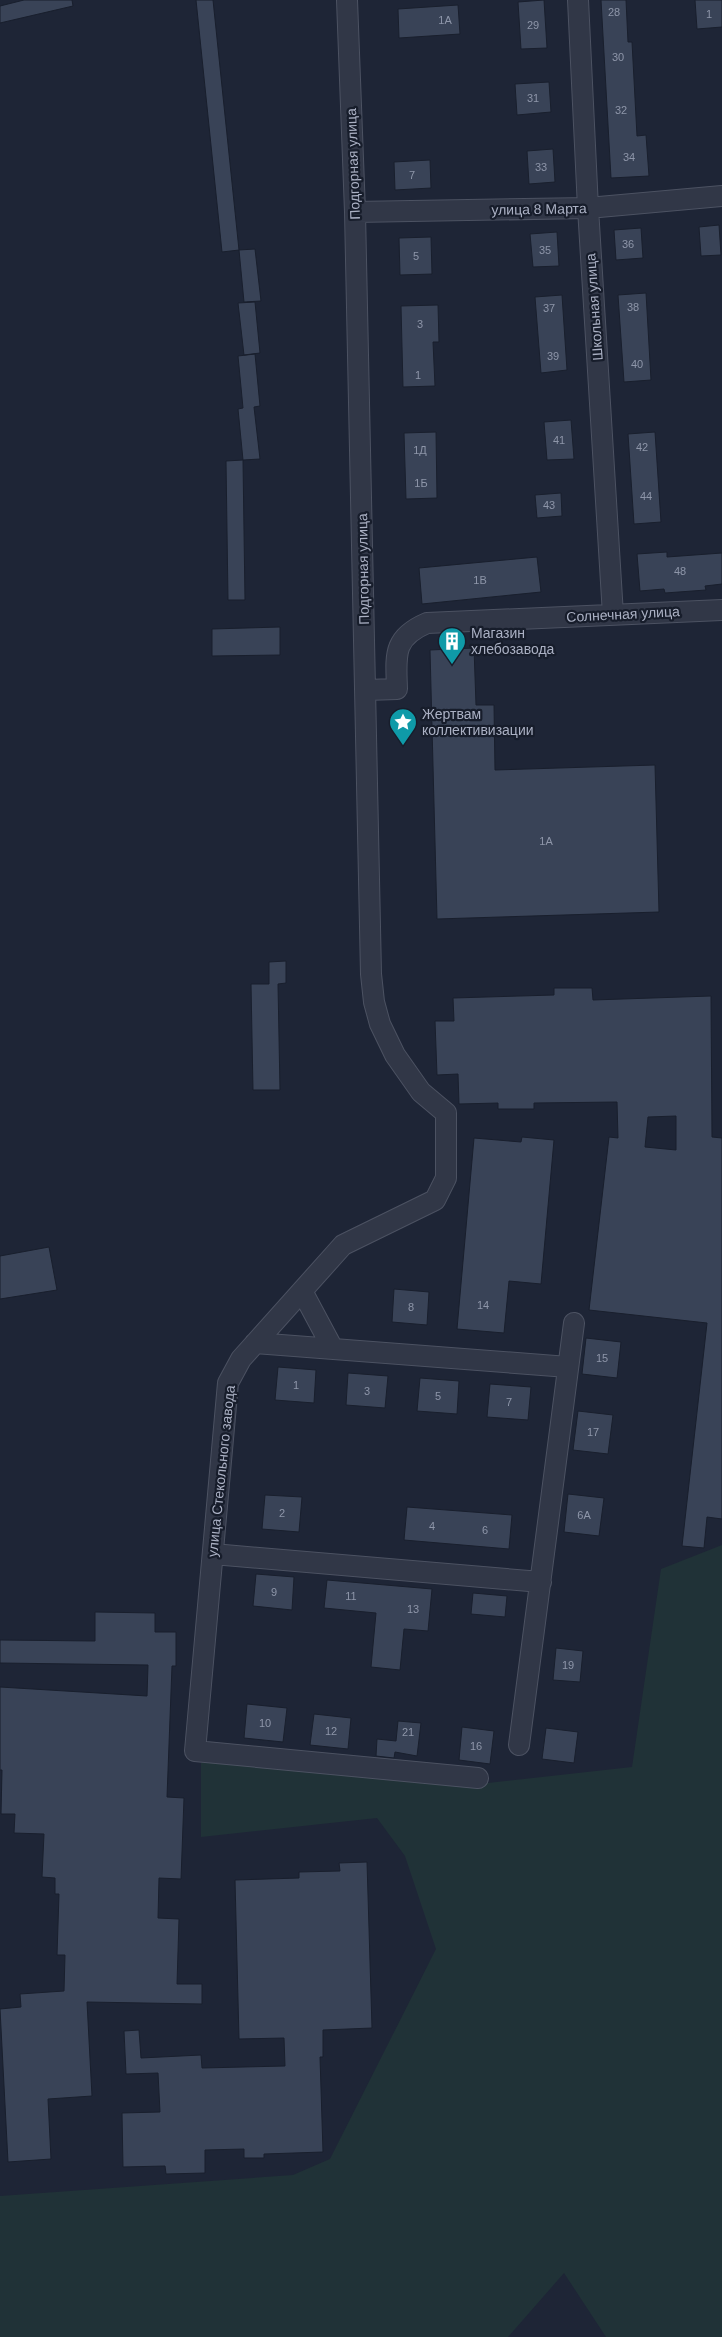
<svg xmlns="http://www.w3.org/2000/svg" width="722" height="2337" font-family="Helvetica,sans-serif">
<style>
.green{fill:#203237}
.building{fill:#394357;stroke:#191f2d;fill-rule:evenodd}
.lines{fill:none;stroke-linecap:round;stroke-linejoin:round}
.minor-casing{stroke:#4c5262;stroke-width:22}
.minor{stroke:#313747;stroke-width:20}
.labels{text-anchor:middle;stroke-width:4.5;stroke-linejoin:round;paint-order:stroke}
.number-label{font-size:11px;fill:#8e96a9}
.street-label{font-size:14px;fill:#abb1c4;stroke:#171d2b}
.poi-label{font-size:14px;fill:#abb1c4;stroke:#171d2b;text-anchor:start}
</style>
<rect width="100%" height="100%" fill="#1e2536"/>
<path class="green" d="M722 1545V2337H606L564 2273 508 2337H0V2196L293 2175 330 2159 436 1949 405 1856 377 1818 201 1837V1763L206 1761 479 1784 632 1767 661 1569Z"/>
<path class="building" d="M24 0H72L73 6 0 23V6Z
M196 0H213L239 250 222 252Z
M544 0 547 48 521 49 518 2Z
M601 0H626L628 42H632L637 136 646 135 649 176 611 178Z
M695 0H722V27L697 29Z
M458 5 460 34 399 38 398 9Z
M549 82 551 112 517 115 515 84Z
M553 149 555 182 529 184 527 151Z
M430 160 431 188 395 190 394 162Z
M719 225 721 255 701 256 699 227Z
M641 228 643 258 616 260 614 230Z
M557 232 559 266 533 267 530 234Z
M431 237 432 274 400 275 399 238Z
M255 249 261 301 244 302 239 250Z
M646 293 651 380 624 382 618 295Z
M562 295 567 370 541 373 535 297Z
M255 302 260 353 244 355 238 303Z
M438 305 439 342H433L435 386 403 387 401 306Z
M255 354 260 406 254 407 260 459 243 460 238 409 243 408 238 356Z
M571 420 574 459 547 460 544 422Z
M436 432 437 498 406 499 404 433Z
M655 432 661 522 634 524 628 434Z
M243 460 245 600H228L226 461Z
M561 493 562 516 537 518 535 495Z
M667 552V557L722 553V584L705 586 706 590 665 593 664 589 640 591 637 554Z
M537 557 541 592 422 604 419 568Z
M280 627V655L212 656V629Z
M474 648 476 705H494L495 770 655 765 659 912 437 919 430 650Z
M286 961V983L278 984 280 1090H253L251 984H269V962Z
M554 988H592L593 1000 711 996 712 1137 722 1138V1519L707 1517 704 1548 682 1546 707 1323 589 1310 609 1137 618 1138 617 1102 534 1103V1109H498V1103L459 1104 458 1074 437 1075 435 1021H454L453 998 554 995ZM676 1116V1150L645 1147 648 1117Z
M522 1137 554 1140 541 1284 509 1281 504 1333 457 1329 474 1138 521 1142Z
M49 1247 57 1290 0 1299V1256Z
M394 1289 429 1292 427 1325 392 1322Z
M586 1338 621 1342 617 1378 582 1374Z
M278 1367 316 1370 314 1403 275 1400Z
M348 1373 388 1376 385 1408 346 1405Z
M420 1378 459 1381 457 1414 417 1411Z
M490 1384 531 1387 528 1420 487 1417Z
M578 1411 613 1415 608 1454 573 1450Z
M568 1494 604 1498 599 1536 564 1532Z
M265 1495 302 1497 299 1532 262 1529Z
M407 1507 512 1515 509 1549 404 1540Z
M256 1574 294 1577 292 1610 253 1606Z
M327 1580 432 1589 428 1631 404 1629 400 1670 371 1667 376 1613 324 1608Z
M473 1593 507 1596 505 1617 471 1614Z
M95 1612 155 1613V1632H176V1666H172L167 1797 184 1798 181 1879 159 1878 158 1918 179 1919 177 1984H202V2004L87 2002 92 2096 48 2099 51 2159 8 2162 0 2009 21 2007 20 1994 64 1991 65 1955H57L59 1894H55V1878L42 1877 44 1834 14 1833 15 1814H1L2 1770H0V1687L147 1696 148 1665 0 1663V1640L95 1641Z
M556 1648 583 1651 580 1682 553 1680Z
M247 1704 287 1708 283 1742 244 1738Z
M314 1714 351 1718 348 1749 310 1745Z
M398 1721 421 1723 417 1756 395 1752 394 1758 376 1756 377 1739 396 1741Z
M462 1727 494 1731 490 1764 459 1760Z
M546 1728 578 1732 574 1763 542 1759Z
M367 1862 372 2028 323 2030V2057H320L323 2152 264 2154V2158H244V2149L205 2150V2173L166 2174 165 2166 123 2167 122 2113 160 2112 158 2073 126 2074 124 2031 139 2030 141 2058 201 2055 202 2068 285 2066 284 2038 239 2039 235 1880 299 1878V1872L340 1871 339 1863Z"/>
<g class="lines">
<g class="minor-casing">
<path id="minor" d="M347 0 355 212 371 974 374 1002 380 1024 395 1055 421 1092 446 1113V1178L435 1200 343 1245 241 1359 228 1383 195 1751 478 1778
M578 0 588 208 613 615
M355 212 588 208 722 196
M366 690 397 689C396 656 392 638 427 623L722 610
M302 1291 333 1349
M255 1343 568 1367
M213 1554 541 1582
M519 1745 574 1323"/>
</g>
<use href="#minor" class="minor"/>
</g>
<defs>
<g id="building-pin" transform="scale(1.4375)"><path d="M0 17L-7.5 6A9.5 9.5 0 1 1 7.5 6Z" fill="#0f9aa8" stroke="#171d2b"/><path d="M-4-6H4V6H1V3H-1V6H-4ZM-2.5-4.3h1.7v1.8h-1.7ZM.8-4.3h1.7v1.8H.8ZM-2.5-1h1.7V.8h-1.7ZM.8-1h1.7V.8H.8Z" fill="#fff"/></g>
<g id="sight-pin" transform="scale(1.4375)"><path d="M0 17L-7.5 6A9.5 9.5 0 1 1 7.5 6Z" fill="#0f9aa8" stroke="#171d2b"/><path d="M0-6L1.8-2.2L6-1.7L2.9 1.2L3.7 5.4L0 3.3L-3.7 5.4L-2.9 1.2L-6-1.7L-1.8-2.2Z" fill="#fff"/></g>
</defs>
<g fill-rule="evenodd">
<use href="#building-pin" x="452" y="641"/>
<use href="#sight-pin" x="403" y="722"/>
</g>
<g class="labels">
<g class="number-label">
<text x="614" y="16">28</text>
<text x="709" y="18">1</text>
<text x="445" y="24">1А</text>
<text x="533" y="29">29</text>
<text x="618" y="61">30</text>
<text x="533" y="102">31</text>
<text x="621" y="114">32</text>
<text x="629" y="161">34</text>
<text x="541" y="171">33</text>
<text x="412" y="179">7</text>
<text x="628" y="248">36</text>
<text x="545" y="254">35</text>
<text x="416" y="260">5</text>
<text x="633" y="311">38</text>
<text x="549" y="312">37</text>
<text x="420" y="328">3</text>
<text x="553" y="360">39</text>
<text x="637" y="368">40</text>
<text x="418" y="379">1</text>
<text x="559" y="444">41</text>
<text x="642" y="451">42</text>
<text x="420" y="454">1Д</text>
<text x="421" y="487">1Б</text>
<text x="646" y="500">44</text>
<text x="549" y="509">43</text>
<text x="680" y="575">48</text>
<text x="480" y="584">1В</text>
<text x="546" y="845">1А</text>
<text x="483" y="1309">14</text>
<text x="411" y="1311">8</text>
<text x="602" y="1362">15</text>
<text x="296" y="1389">1</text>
<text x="367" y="1395">3</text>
<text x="438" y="1400">5</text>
<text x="509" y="1406">7</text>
<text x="593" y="1436">17</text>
<text x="282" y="1517">2</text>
<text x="584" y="1519">6А</text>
<text x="432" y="1530">4</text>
<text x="485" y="1534">6</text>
<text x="274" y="1596">9</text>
<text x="351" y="1600">11</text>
<text x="413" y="1613">13</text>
<text x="568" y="1669">19</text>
<text x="265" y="1727">10</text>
<text x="331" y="1735">12</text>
<text x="408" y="1736">21</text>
<text x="476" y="1750">16</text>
</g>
<g class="street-label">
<text transform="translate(353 164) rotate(-92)" y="5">Подгорная улица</text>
<text transform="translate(539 209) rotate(-1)" y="5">улица 8 Марта</text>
<text transform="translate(594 307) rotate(-94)" y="5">Школьная улица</text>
<text transform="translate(363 569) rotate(-91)" y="5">Подгорная улица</text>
<text transform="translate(623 614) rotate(-3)" y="5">Солнечная улица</text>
<text transform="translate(221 1471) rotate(-84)" y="5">улица Стекольного завода</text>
</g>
<g class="poi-label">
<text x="471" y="638">Магазин<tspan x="471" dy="16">хлебозавода</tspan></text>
<text x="422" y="719">Жертвам<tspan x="422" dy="16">коллективизации</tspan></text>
</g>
</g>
</svg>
